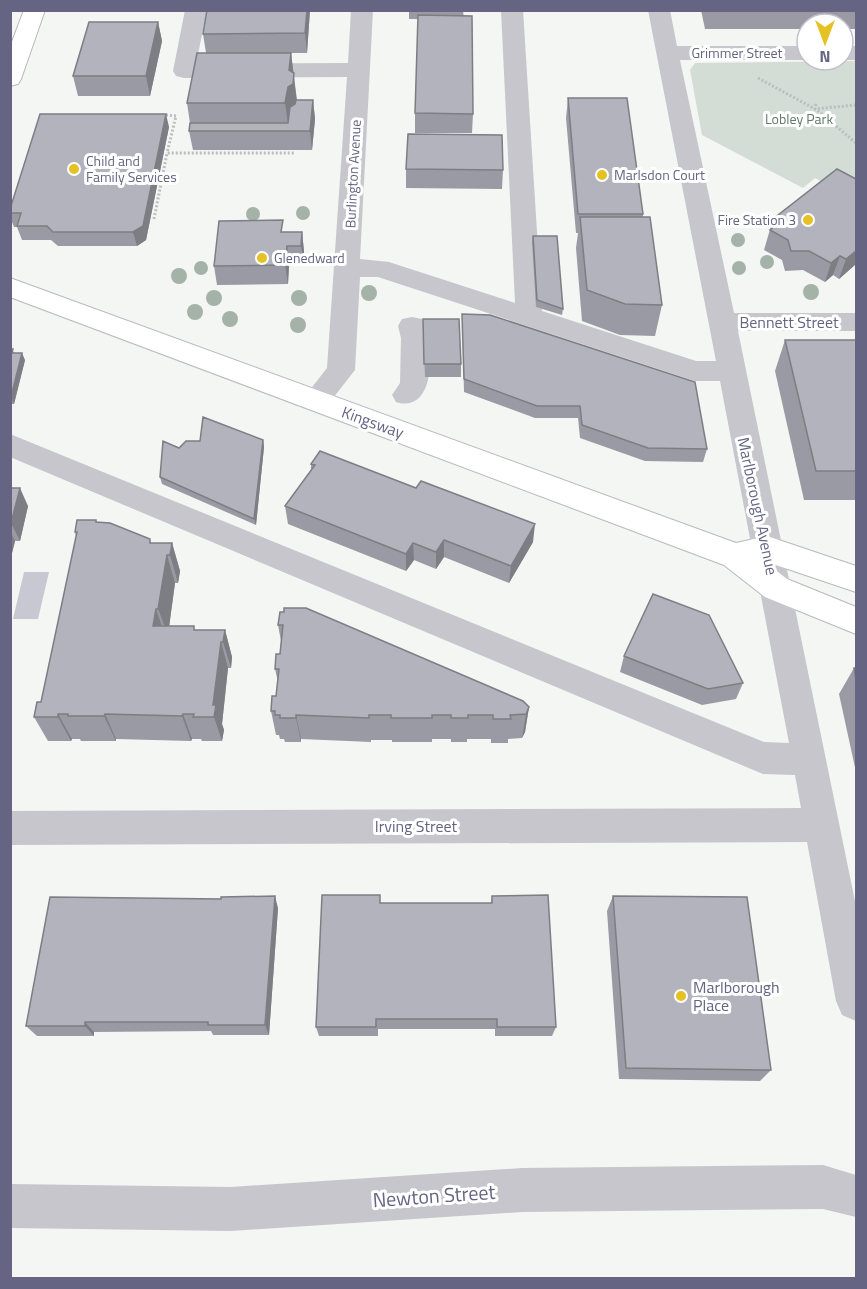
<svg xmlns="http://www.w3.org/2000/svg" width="867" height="1289" font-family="'Titillium Web',sans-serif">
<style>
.green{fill:#d3dcd5}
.water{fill:#c7c8d2}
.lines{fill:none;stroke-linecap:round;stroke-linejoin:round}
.major-casing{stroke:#b8b8bf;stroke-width:2}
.path{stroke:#bdbdc1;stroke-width:3;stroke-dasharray:2 2;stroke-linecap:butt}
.minor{fill:#c6c6cc;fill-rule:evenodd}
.major{fill:#fff;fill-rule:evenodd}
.tree{fill:#a4b2a8}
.wall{fill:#999aa3}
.shaded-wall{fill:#7d7d84}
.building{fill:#b2b3bd;stroke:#7d7d84;stroke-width:1.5}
.poi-dot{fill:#e5c123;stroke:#fff;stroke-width:2}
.labels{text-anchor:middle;stroke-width:6;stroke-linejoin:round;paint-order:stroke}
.far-street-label{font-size:14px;fill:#656483;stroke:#fff}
.far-park-label{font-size:14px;fill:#637a6c;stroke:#fff}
.far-poi-label{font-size:14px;fill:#656483;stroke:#fff;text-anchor:start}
.street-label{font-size:16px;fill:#656483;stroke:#fff}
.poi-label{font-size:16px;fill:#656483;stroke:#fff;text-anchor:start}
.near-street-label{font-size:20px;fill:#656483;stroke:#fff}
</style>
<rect width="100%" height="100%" fill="#f3f6f2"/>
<path class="green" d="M856 61V200L815 178 803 188 702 135 690 70 695 63Z"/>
<path class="water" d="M24 572H49L38 619H13Z"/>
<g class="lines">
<g class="major-casing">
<path id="major" d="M24 10H45L21 79 18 84 10 86V47Z
M10 278 736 543 767 536 856 566V592L764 561 787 579 856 607V634L765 597 724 565 10 297Z"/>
</g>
<path class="path" d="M758 78 817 110 856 143
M816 104 815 109 856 105
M166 115 176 116 167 153
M154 219 167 153H294"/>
<path class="minor" d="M185 10H207L196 64 348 63 351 10H373L360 259 389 262 515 303 501 10H523L542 311 696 361H716L648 10H670L677 46H807V60H680L734 313H856V331H738L856 906V1021L842 1015 836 1001 807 842 10 845V811L801 808 795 775 763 774 751 769 10 457V434L764 742 789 743 720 381H695L378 277H360L355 370 326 407 316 410 306 407 302 400 327 368 347 77 184 78 176 76 173 71Z
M843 46H856V60H843Z
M412 317 422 319C435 341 437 415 396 402L392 395 400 383 401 338 398 326 402 319Z
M823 1165 856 1175V1217L823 1209 522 1212 231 1231 10 1228V1184L231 1187 522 1168Z"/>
<use href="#major" class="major"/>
</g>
<g class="tree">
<circle cx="303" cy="213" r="7"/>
<circle cx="253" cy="214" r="7"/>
<circle cx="738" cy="240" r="7"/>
<circle cx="767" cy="262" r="7"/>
<circle cx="201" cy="268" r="7"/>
<circle cx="739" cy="268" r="7"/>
<circle cx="179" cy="276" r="8"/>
<circle cx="811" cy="292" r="8"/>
<circle cx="369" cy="293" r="8"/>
<circle cx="214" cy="298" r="8"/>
<circle cx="299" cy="298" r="8"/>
<circle cx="195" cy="312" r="8"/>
<circle cx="230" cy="319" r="8"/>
<circle cx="298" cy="325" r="8"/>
</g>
<path class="wall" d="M310 10 307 53H253H291L297 100H313L315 119 312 150H193L189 131 190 123 187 103 206 53 203 34Z
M409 10H463L473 114 472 133H415V113L418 19H409Z
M701 10H856V29H843V24H807V29H705Z
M158 22 162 41 150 96H78L73 76Z
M568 98 643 214V217L662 305 655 336 620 335 582 321 576 248 578 233H576L566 118Z
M169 127 146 240 137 246H58L51 240H22L17 227H14L10 217V209Z
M406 169 503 170 502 189 406 188Z
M856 179V264L839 279 833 275 825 282 803 270 785 271 782 260 764 250 773 219Z
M284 232H302L304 251V265H289L288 284 217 285 214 266Z
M533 236 563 309 562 315 536 307 532 242Z
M462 314 707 449 703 462 645 461 580 438 578 418H535L464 392Z
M423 319 461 364V377H425Z
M785 340H856V500H804L775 371Z
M10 349 15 353 25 360 14 404H10Z
M263 440 264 447 256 525 162 484 160 477 179 448Z
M311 464 533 542 509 583 444 557 436 569 414 560 406 571 288 524 285 506 311 470Z
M10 488 28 506 20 541H15L10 561Z
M96 520 97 523 151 543H172L180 571 178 583H175L169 626 196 630H225L232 657 231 668H228L222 724 224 730 222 741H202L201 739H192L191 741 116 739V741H81L80 739H72L71 741H48L34 717 41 702 76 536 75 532Z
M280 612 529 707 525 732 522 738 508 739V743H491V739H467V742H451V739H432V742H392V740H371V742L301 739V742H285L284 739H280L279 735H276L271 711 276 696 278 682 275 669 280 654 281 641 278 625Z
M624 656 743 683 736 699 702 705 620 672Z
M854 668H856V772L839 694Z
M492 896 556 1027 552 1036H495V1029H378V1036H319L316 1027 381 903H491Z
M613 896 771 1070 760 1081 619 1079 607 911Z
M278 908 269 1035H213L211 1031 94 1032V1036H37L26 1026Z"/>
<path class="shaded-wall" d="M307 10H310L307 53 305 33Z
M158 22 162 41 150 96 146 76Z
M291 53 298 112 289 131 285 103Z
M313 100 315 119 312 150 310 131Z
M166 114 169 127 146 240 137 246 133 232Z
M302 232 304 251V265L301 246Z
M287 246 289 265 288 284 285 265Z
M856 251V264L839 279 846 259Z
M840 256 833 275 825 282 831 263Z
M22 353 25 360 14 404 11 397Z
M263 440 264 447 256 525 254 519Z
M20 488 28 506 20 541 11 523Z
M535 524 533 542 509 583 511 566Z
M10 531 15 541 10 561Z
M444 540V557L436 569V552Z
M172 543 180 571 178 583 170 555Z
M413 543 414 560 406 571V554Z
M167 555 175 583 168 635 158 609Z
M156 609 165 635 153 626Z
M225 630 232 657 231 668 223 642Z
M221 642 228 668 222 724 224 730 222 741 214 717 213 705Z
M529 707 525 732 522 738 526 714Z
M58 714 72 739 71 741 58 717Z
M105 714 116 739V741L104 716Z
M183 714 192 739 191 741 182 716Z
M296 715 301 739V742L296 718Z
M275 896 278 908 269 1035 265 1025Z
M85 1022 94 1032V1036L85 1026Z"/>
<path class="building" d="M207 10H307L305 33 203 34Z
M418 15 472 16 473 114 415 113Z
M89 22H158L146 76H73Z
M197 53H291L289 70 294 73 293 84 288 87 285 103H187Z
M568 98H627L643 214H578Z
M296 100H313L310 131H189L190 123H288L290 107 295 104Z
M40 114H166L143 226 133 232H53L47 226H17L21 213H10V209Z
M408 134 502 135 503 170 406 169Z
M837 169 856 179V251L846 259 840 256 831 263 809 251H791L788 240 770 230 779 223 773 219Z
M580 217H650L662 305 625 304 587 290Z
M283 220 281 232H302L301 246H287L285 265 214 266 219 221Z
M533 236H557L563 309 537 300Z
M462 314 490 315 695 382 707 449 648 448 582 425 580 406H537L464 379Z
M423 319H459L461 364H424Z
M785 340H856V471H816Z
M10 349H13L12 353H22L11 397H10Z
M203 417 263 440 254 519 160 477 163 441 179 448 186 441H200Z
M320 451 416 488 421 481 535 524 511 566 444 540 436 552 413 543 406 554 285 506 315 465 311 464Z
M10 488H20L11 523H10Z
M77 520H96V522L110 523 150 539V543H172L170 555H167L158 609H156L153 626H194V630H225L223 642H221L213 705H216L214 717H193L194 714H183L182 716 105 714 104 716H68V714H58V717H34L37 702H41L77 532H75Z
M653 594 709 615 743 683 708 689 624 656Z
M284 608H306L523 701 529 707 526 714 510 715 511 719H493V715H468V718H451V715H432V718H391V715H369V718L296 715V718H280V715H275V711H271L272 696H276L279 669H275L276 654H280L283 625H278L280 612H284Z
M854 668H856V680Z
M322 895H380V903H492V896L548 895 556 1027H497V1019H376V1027H316Z
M275 896 265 1025H208V1022H85V1026H26L50 897 221 899V897Z
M613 896 747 897 771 1070 626 1068Z"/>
<g class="poi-dot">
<circle cx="74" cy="169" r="6"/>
<circle cx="602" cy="175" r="6"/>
<circle cx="808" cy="220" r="6"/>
<circle cx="262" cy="258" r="6"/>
<circle cx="681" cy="996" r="6"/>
</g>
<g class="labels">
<g class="far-street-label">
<text x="737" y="58">Grimmer Street</text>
<text transform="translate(353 174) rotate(-87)" y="5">Burlington Avenue</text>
</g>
<g class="far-park-label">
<text x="799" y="124">Lobley Park</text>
</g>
<g class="far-poi-label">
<text x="86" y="166">Child and<tspan x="86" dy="16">Family Services</tspan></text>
<text x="614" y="180">Marlsdon Court</text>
<text x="796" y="225" text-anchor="end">Fire Station 3</text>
<text x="274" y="263">Glenedward</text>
</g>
<g class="street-label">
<text x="789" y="328">Bennett Street</text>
<text transform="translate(373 422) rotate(20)" y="6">Kingsway</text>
<text transform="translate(758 506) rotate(78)" y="6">Marlborough Avenue</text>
<text x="416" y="832">Irving Street</text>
</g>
<g class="poi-label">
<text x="693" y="993">Marlborough<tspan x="693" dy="18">Place</tspan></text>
</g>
<g class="near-street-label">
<text transform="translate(434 1196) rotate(-4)" y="7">Newton Street</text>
</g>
</g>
<rect width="867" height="1289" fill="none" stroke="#656483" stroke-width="24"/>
<g transform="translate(825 42) rotate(180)"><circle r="28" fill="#ffffff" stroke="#c1c1cd" stroke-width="1.5"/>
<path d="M0-4.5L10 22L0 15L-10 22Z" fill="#e5c123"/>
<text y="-9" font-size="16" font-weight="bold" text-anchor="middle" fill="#656483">N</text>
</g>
</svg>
